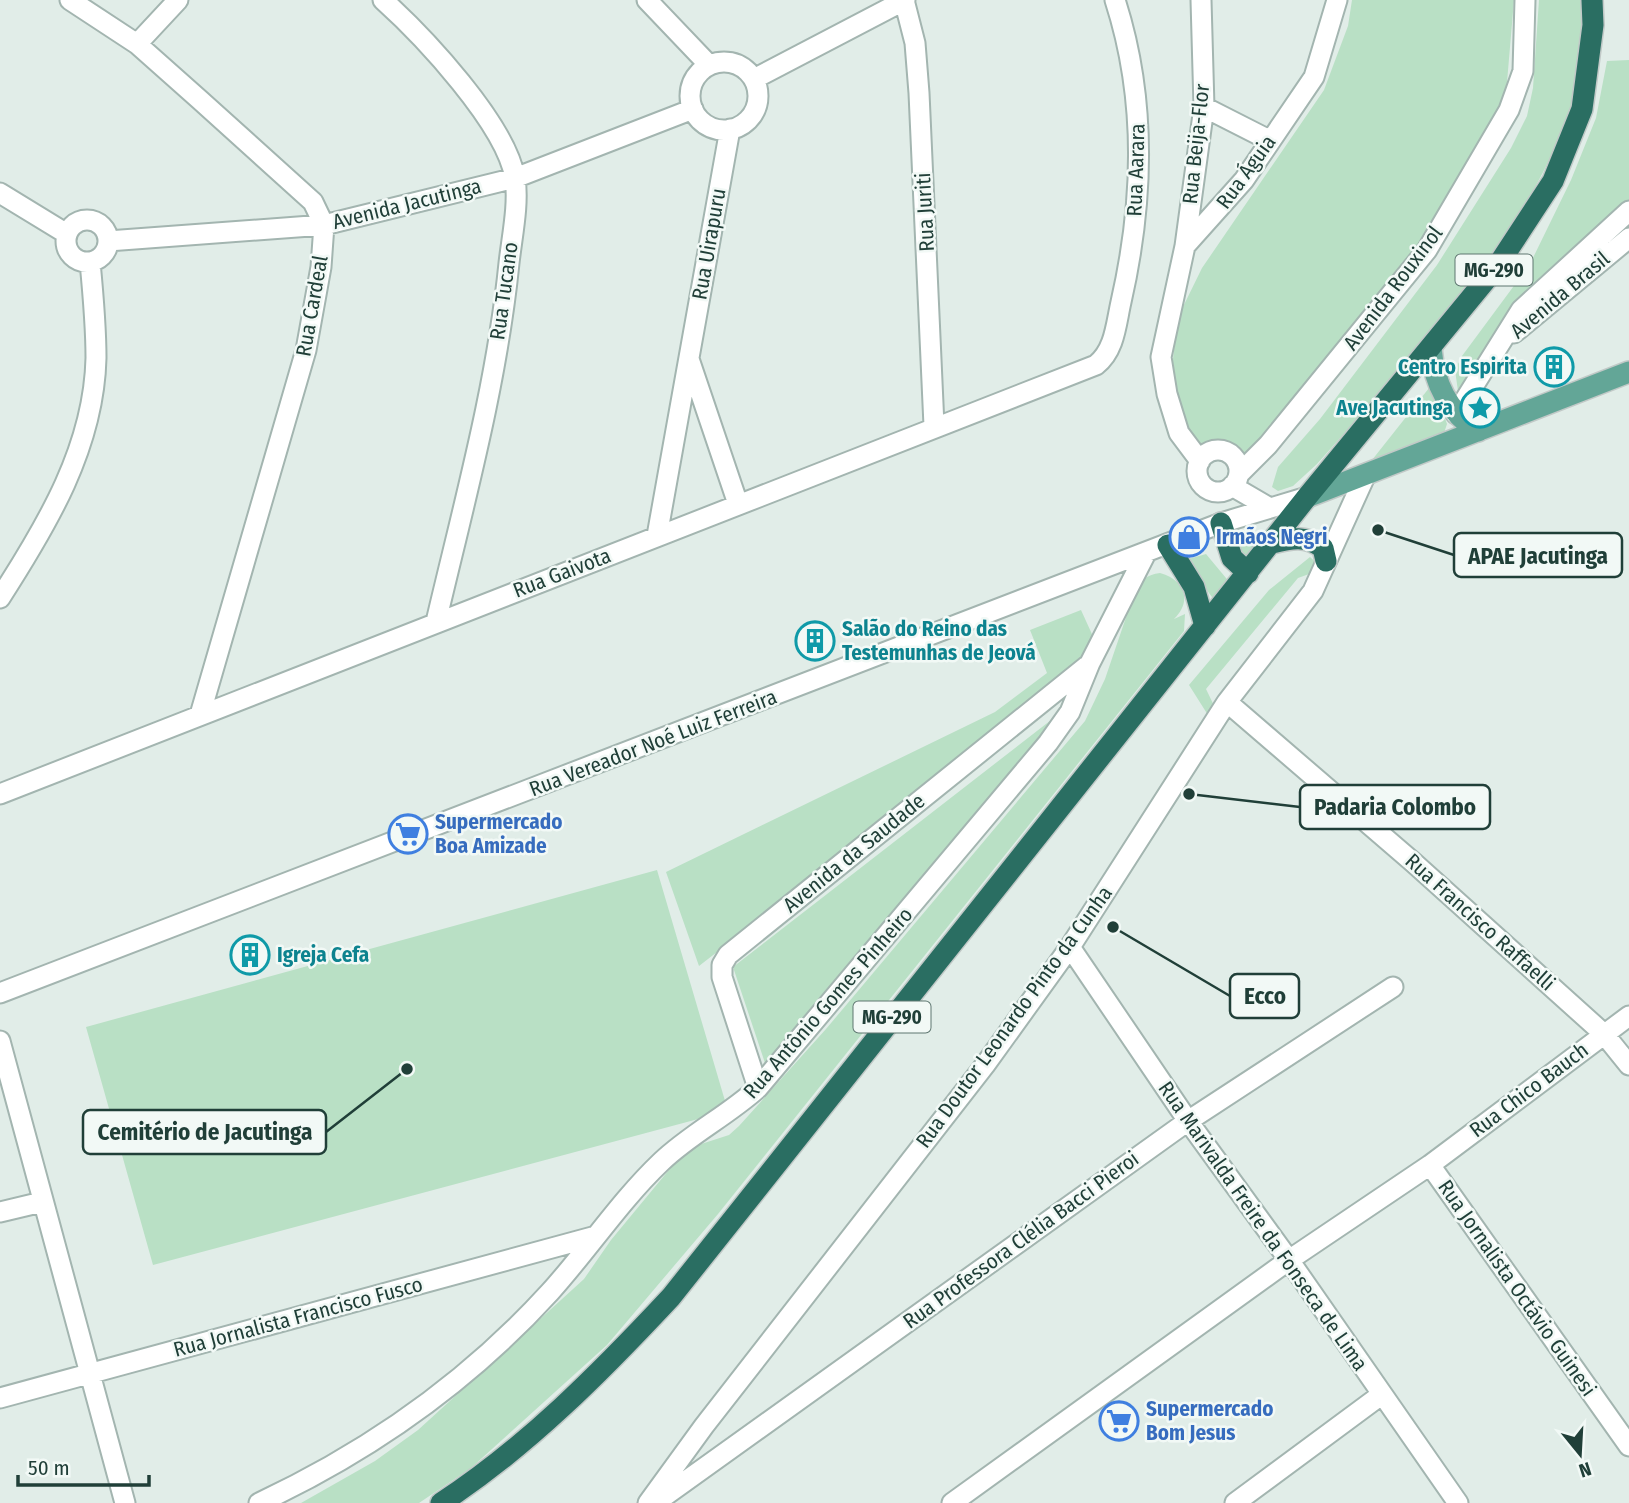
<svg xmlns="http://www.w3.org/2000/svg" width="1629" height="1503" font-family="'Fira Sans Condensed',sans-serif">
<style>
.green{fill:#b9e0c5}
.lines{fill:none;stroke-linecap:round;stroke-linejoin:round}
.minor-casing{stroke:#a3b5b0;stroke-width:23}
.major-casing{stroke:#c1c9c7;stroke-width:24}
.highway-casing{stroke:#c1c9c7;stroke-width:24}
.minor{stroke:#fff;stroke-width:19}
.major{stroke:#63a697;stroke-width:21}
.highway{stroke:#2a6e62;stroke-width:21}
.labels{text-anchor:middle;stroke-width:5;stroke-linejoin:round;paint-order:stroke}
.shield{fill:#f2f9f6;stroke:#5f7771;stroke-width:2}
.shield-label{font-size:19px;font-weight:bold;fill:#203f38}
.street-label{font-size:21px;fill:#203f38;stroke:#f2f9f6}
.culture-label{font-size:21px;font-weight:bold;fill:#0d838f;stroke:#f2f9f6;text-anchor:end}
.shop-label{font-size:21px;font-weight:bold;fill:#366cbe;stroke:#f2f9f6;text-anchor:start}
.leader{fill:none;stroke:#203f38;stroke-width:2.5}
.callout-dot{fill:#203f38;stroke:#f2f9f6;stroke-width:2.5}
.callout{fill:#f2f9f6;stroke:#203f38;stroke-width:2.5}
.callout-label{font-size:23px;text-anchor:middle;font-weight:bold;fill:#203f38}
</style>
<rect width="100%" height="100%" fill="#e1ede8"/>
<path class="green" d="M1352 0H1514L1506 94 1476 161 1428 235 1250 457 1208 453 1187 435 1171 375 1178 317 1202 268 1324 90 1348 26Z
M1539 0H1582C1583 28 1582 86 1573 112 1567 128 1557 144 1549 160 1493 277 1402 368 1317 464L1293 486 1278 491 1272 487 1278 467 1320 419 1437 265 1511 148 1527 116 1533 88Z
M1629 60V216L1484 365 1470 367 1466 396 1458 391 1455 370 1462 356 1530 264 1571 180 1596 118 1607 61Z
M1433 383 1447 424 1444 433 1377 465 1372 460Z
M1265 534 1247 566 1236 551 1240 540Z
M1206 554 1231 584 1217 604 1185 560Z
M1310 557 1323 569 1298 578 1206 689 1219 716 1213 723 1189 685 1269 590Z
M1160 573C1184 579 1193 601 1174 619L1185 614 1184 631 718 1214 607 1345 471 1468 419 1503H301L375 1461 418 1430 584 1279 611 1240 678 1159 695 1146 729 1135 739 1126 826 1029 1085 721 1105 679 1135 591C1141 579 1147 575 1160 573Z
M1081 610 1101 654 699 966 666 872 995 712 1047 673 1030 630Z
M1073 703 768 1072 733 967Z
M657 870 728 1111 153 1265 86 1027Z"/>
<g class="lines">
<g class="minor-casing">
<path id="minor" d="M70 0 137 44 200 100 313 202 324 225 321 267 306 350 200 715
M383 0C423 36 506 124 515 178 519 204 512 236 509 263 497 384 464 503 436 622
M647 0 709 65
M904 0 915 43 919 93 934 426
M137 44 178 0
M690 96a34 34 0 1 1 68 0a34 34 0 1 1-68 0Z
M754 79 905 0
M1204 107 1269 140
M0 193 67 234
M66 241a21 21 0 1 1 42 0a21 21 0 1 1-42 0Z
M108 241 324 225 515 178 693 109
M1185 246 1244 180 1314 77 1337 0
M1514 333 1629 238
M689 359 738 504
M1456 414 1521 310 1629 211
M1197 471a21 21 0 1 1 42 0a21 21 0 1 1-42 0Z
M1200 461 1179 433 1167 394 1161 357 1185 246 1204 107 1201 0
M1239 474 1268 445 1427 250 1509 110 1523 71 1525 0
M1232 486 1268 507
M657 536 730 129
M0 598C47 525 94 447 96 358 96 326 93 293 90 262
M1227 702 1414 863 1604 1034 1629 1065
M0 794 1096 365C1115 350 1116 324 1121 302 1144 201 1147 99 1115 0
M1070 947 1188 1121 1289 1260 1458 1503
M0 993 1221 523 1307 497
M0 1041 125 1503
M758 1088 722 977V965L728 955 1087 666
M1430 1165 1629 1446
M0 1212 42 1202
M0 1398 596 1236
M259 1503C368 1452 469 1381 550 1292 588 1250 620 1201 661 1162 690 1134 727 1116 758 1088L1048 743 1070 712 1090 663 1146 553
M648 1503 704 1426 985 1065 1070 947 1227 702 1313 591 1366 474
M655 1503 1188 1121 1393 987
M952 1503 1289 1260 1430 1165 1629 1016
M1235 1503 1381 1395"/>
</g>
<g class="major-casing">
<path id="major" d="M1431 348C1434 383 1447 411 1478 431
M1307 497 1629 372"/>
</g>
<g class="highway-casing">
<path id="highway" d="M1221 523 1232 558 1248 573
M1272 543C1292 538 1306 535 1323 548L1326 561
M1168 545 1194 587 1205 626
M441 1503C527 1447 601 1372 671 1297L1307 497 1498 265 1553 181 1582 109 1593 25 1592 0"/>
</g>
<use href="#minor" class="minor"/>
<use href="#major" class="major"/>
<use href="#highway" class="highway"/>
</g>
<defs>
<g id="building-ring" transform="scale(2.0125)"><circle r="9.5" fill="#f2f9f6" stroke="#0f9aa8" stroke-width="1.5"/><path d="M-4-6H4V6H1V3H-1V6H-4ZM-2.5-4.3h1.7v1.8h-1.7ZM.8-4.3h1.7v1.8H.8ZM-2.5-1h1.7V.8h-1.7ZM.8-1h1.7V.8H.8Z" fill="#0f9aa8"/></g>
<g id="sight-ring" transform="scale(2.0125)"><circle r="9.5" fill="#f2f9f6" stroke="#0f9aa8" stroke-width="1.5"/><path d="M0-6L1.8-2.2L6-1.7L2.9 1.2L3.7 5.4L0 3.3L-3.7 5.4L-2.9 1.2L-6-1.7L-1.8-2.2Z" fill="#0f9aa8"/></g>
<g id="shop-ring" transform="scale(2.0125)"><circle r="9.5" fill="#f2f9f6" stroke="#3f7fe0" stroke-width="1.5"/><path d="M-5-2.5h2.3a2.7 3.5 0 0 1 5.4 0H5L5.5 6h-11ZM-1.5-2.5h3a1.5 2.3 0 0 0-3 0Z" fill="#3f7fe0"/></g>
<g id="supermarket-ring" transform="scale(2.0125)"><circle r="9.5" fill="#f2f9f6" stroke="#3f7fe0" stroke-width="1.5"/><path d="M-6-5.5h2.5l.6 2H6L4.5 2H-2.5L-4.4-4H-6ZM-1.5 3.2a1.3 1.3 0 1 0 .1 0ZM3 3.2a1.3 1.3 0 1 0 .1 0Z" fill="#3f7fe0"/></g>
</defs>
<g fill-rule="evenodd">
<use href="#building-ring" x="1554" y="367"/>
<use href="#sight-ring" x="1480" y="408"/>
<use href="#shop-ring" x="1189" y="537"/>
<use href="#building-ring" x="815" y="641"/>
<use href="#supermarket-ring" x="408" y="834"/>
<use href="#building-ring" x="250" y="955"/>
<use href="#supermarket-ring" x="1119" y="1421"/>
</g>
<g class="labels">
<g class="shield">
<rect x="1455.5" y="254.5" width="77" height="31" rx="5"/>
<rect x="853.5" y="1001.5" width="77" height="31" rx="5"/>
</g>
<g class="shield-label">
<text x="1494" y="277">MG-290</text>
<text x="892" y="1024">MG-290</text>
</g>
<g class="street-label">
<text transform="translate(1196 144) rotate(-84)" y="7">Rua Beija-Flor</text>
<text transform="translate(1136 170) rotate(-88)" y="7">Rua Aarara</text>
<text transform="translate(1246 172) rotate(-54)" y="7">Rua Águia</text>
<text transform="translate(407 204) rotate(-14)" y="7">Avenida Jacutinga</text>
<text transform="translate(925 212) rotate(-93)" y="7">Rua Juriti</text>
<text transform="translate(709 244) rotate(-80)" y="7">Rua Uirapuru</text>
<text transform="translate(1393 288) rotate(-53)" y="7">Avenida Rouxinol</text>
<text transform="translate(504 291) rotate(-82)" y="7">Rua Tucano</text>
<text transform="translate(1560 295) rotate(-40)" y="7">Avenida Brasil</text>
<text transform="translate(312 306) rotate(-80)" y="7">Rua Cardeal</text>
<text transform="translate(562 573) rotate(-21)" y="7">Rua Gaivota</text>
<text transform="translate(653 743) rotate(-21)" y="7">Rua Vereador Noé Luiz Ferreira</text>
<text transform="translate(854 853) rotate(-39)" y="7">Avenida da Saudade</text>
<text transform="translate(1480 922) rotate(42)" y="7">Rua Francisco Raffaelli</text>
<text transform="translate(828 1003) rotate(-49)" y="7">Rua Antônio Gomes Pinheiro</text>
<text transform="translate(1014 1017) rotate(-54)" y="7">Rua Doutor Leonardo Pinto da Cunha</text>
<text transform="translate(1529 1090) rotate(-37)" y="7">Rua Chico Bauch</text>
<text transform="translate(1263 1226) rotate(55)" y="7">Rua Marivalda Freire da Fonseca de Lima</text>
<text transform="translate(1021 1240) rotate(-36)" y="7">Rua Professora Clélia Bacci Pieroi</text>
<text transform="translate(1517 1288) rotate(55)" y="7">Rua Jornalista Octávio Guinesi</text>
<text transform="translate(298 1317) rotate(-15)" y="7">Rua Jornalista Francisco Fusco</text>
</g>
<g class="culture-label">
<text x="1527" y="374">Centro Espirita</text>
<text x="1453" y="415">Ave Jacutinga</text>
<text x="842" y="636" text-anchor="start">Salão do Reino das<tspan x="842" dy="24">Testemunhas de Jeová</tspan></text>
<text x="277" y="962" text-anchor="start">Igreja Cefa</text>
</g>
<g class="shop-label">
<text x="1216" y="544">Irmãos Negri</text>
<text x="435" y="829">Supermercado<tspan x="435" dy="24">Boa Amizade</tspan></text>
<text x="1146" y="1416">Supermercado<tspan x="1146" dy="24">Bom Jesus</tspan></text>
</g>
</g>
<path class="leader" d="M1378 530L1454 555M1189 794L1300 807M1113 927L1230 996M407 1069L326 1132"/>
<g class="callout-dot">
<circle cx="1378" cy="530" r="7"/>
<circle cx="1189" cy="794" r="7"/>
<circle cx="1113" cy="927" r="7"/>
<circle cx="407" cy="1069" r="7"/>
</g>
<g class="callout">
<rect x="1454" y="533" width="168" height="44" rx="7"/>
<rect x="1300" y="785" width="190" height="44" rx="7"/>
<rect x="1230" y="974" width="69" height="44" rx="7"/>
<rect x="83" y="1110" width="243" height="44" rx="7"/>
</g>
<g class="callout-label">
<text x="1538" y="564">APAE Jacutinga</text>
<text x="1395" y="815">Padaria Colombo</text>
<text x="1265" y="1004">Ecco</text>
<text x="205" y="1140">Cemitério de Jacutinga</text>
</g>
<g transform="translate(1580 1454) rotate(162)" stroke="#f2f9f6" stroke-width="5" paint-order="stroke">
<path d="M0-5L12 26L0 18L-12 26Z" fill="#203f38"/>
<text y="-10" font-size="19" font-weight="bold" text-anchor="middle" fill="#203f38">N</text>
</g>
<path d="M18 1475v10h131v-10" fill="none" stroke="#203f38" stroke-width="3.5"/>
<text x="28" y="1475" font-size="21" fill="#203f38" stroke="#f2f9f6" stroke-width="5" paint-order="stroke">50 m</text>
</svg>
